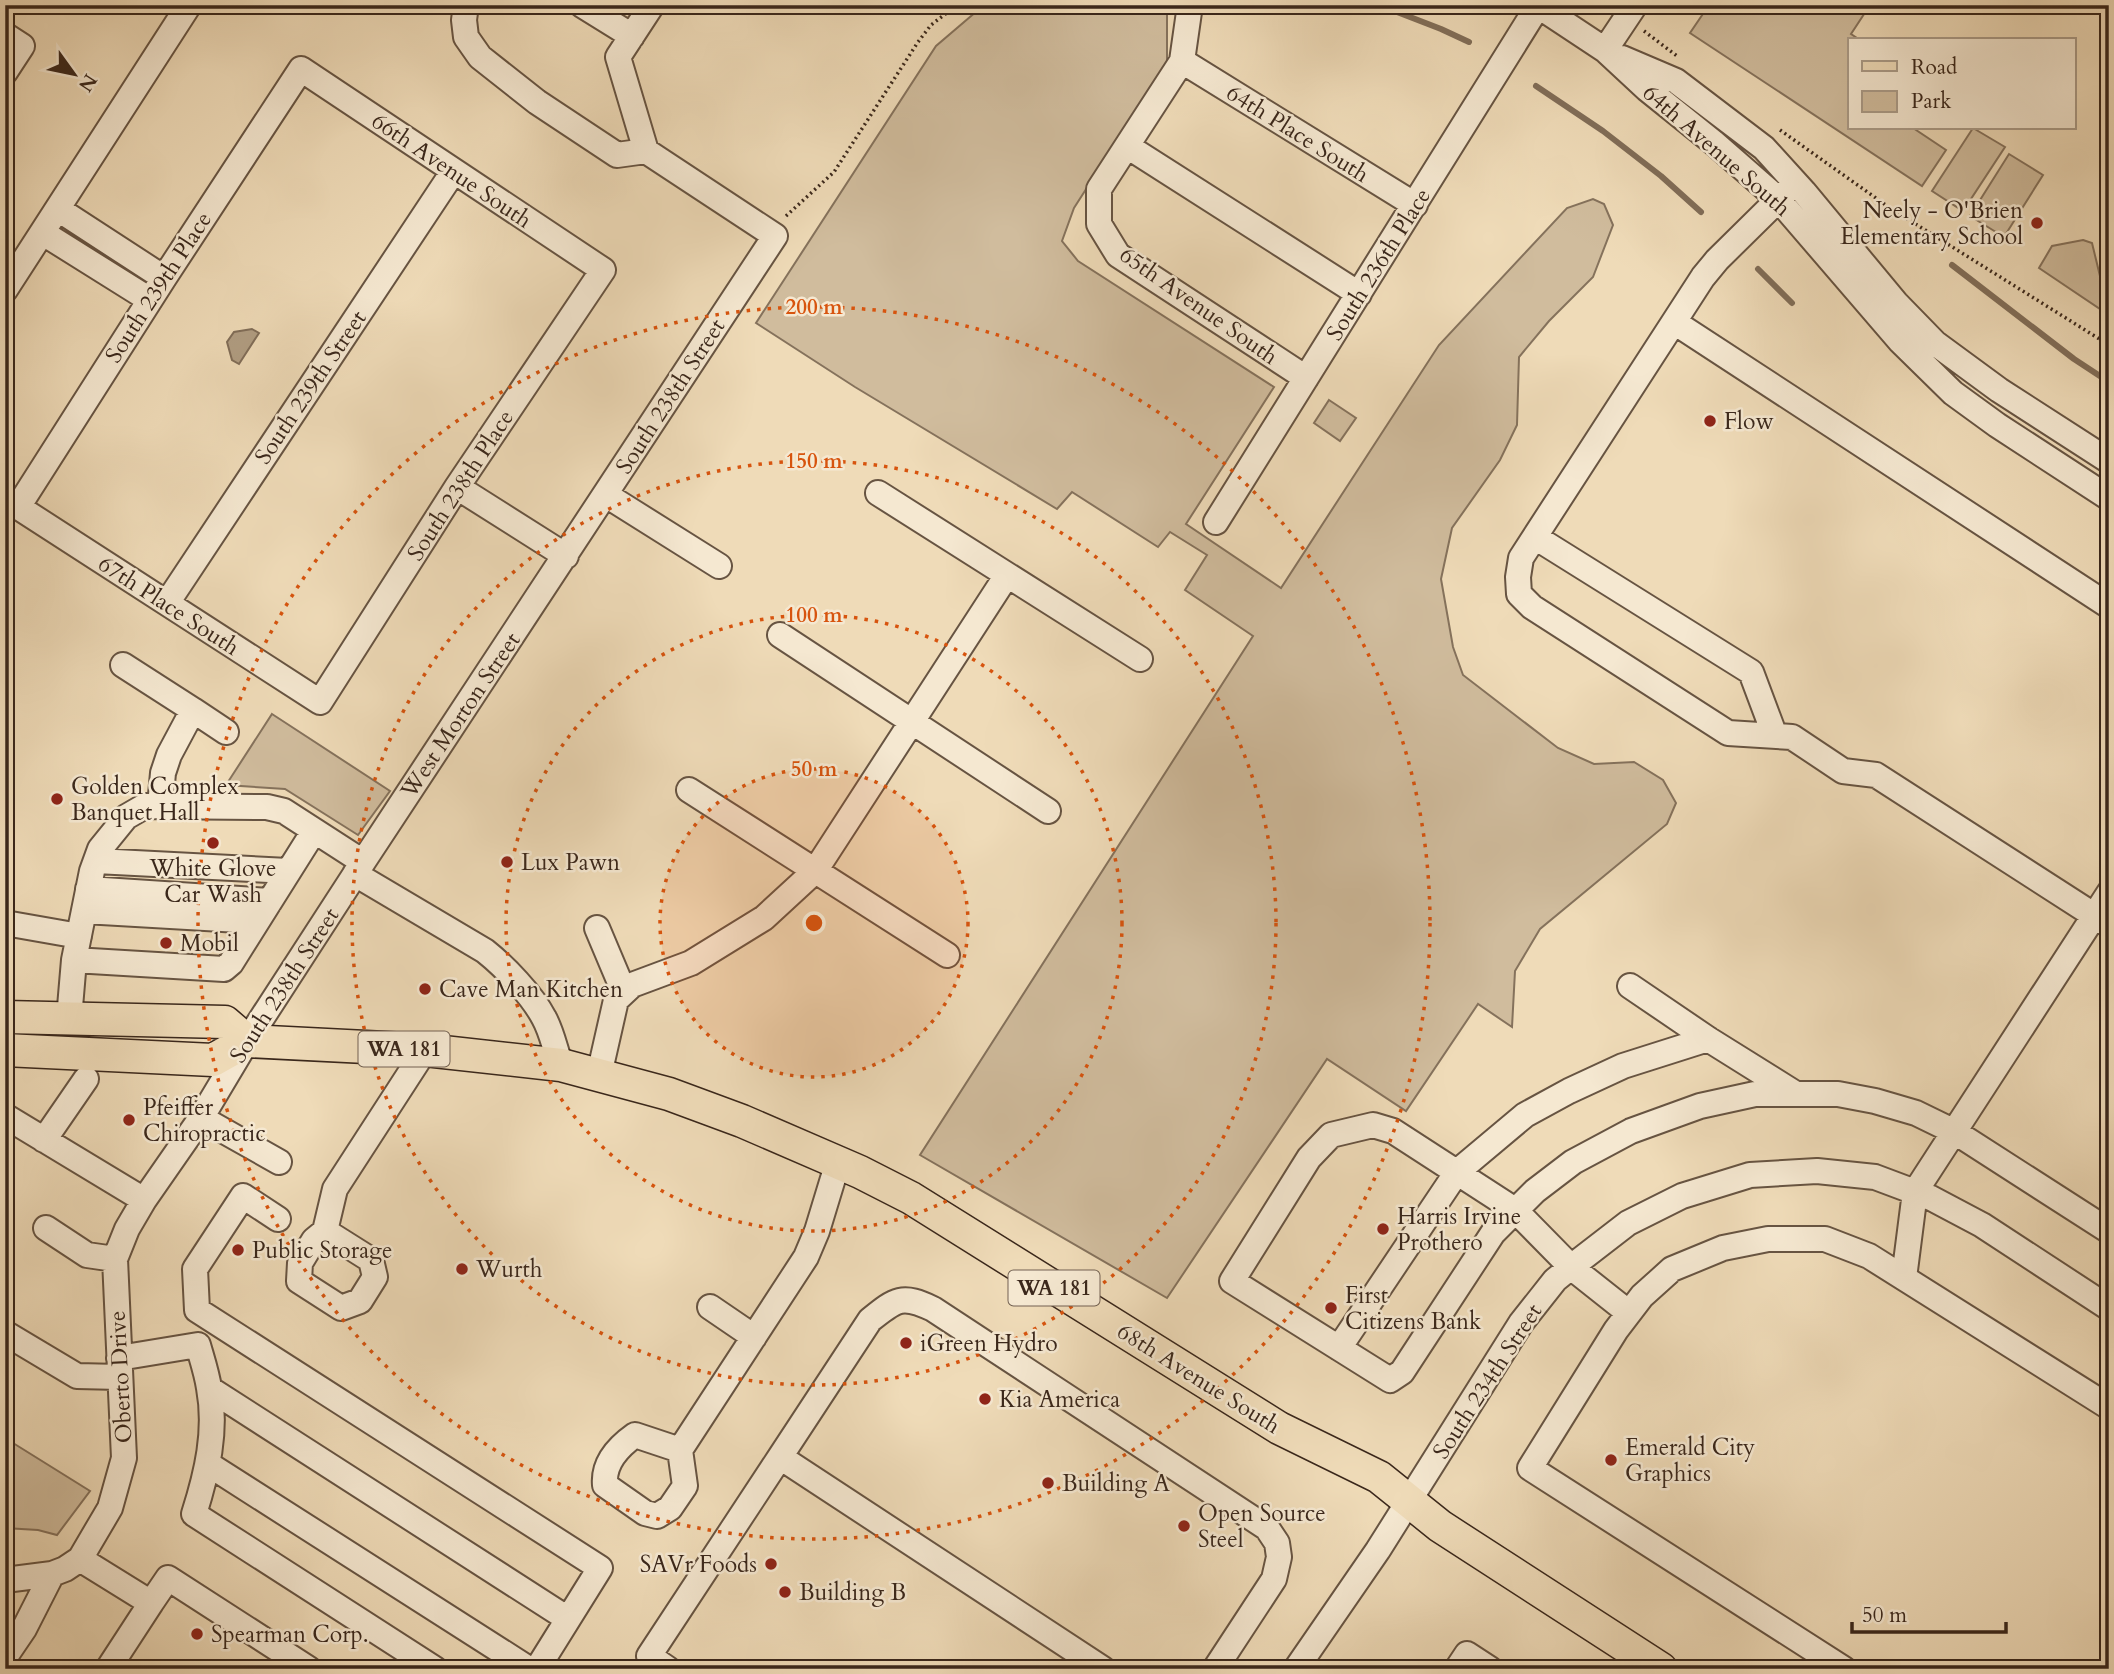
<svg xmlns="http://www.w3.org/2000/svg" width="2114" height="1674" font-family="Cardo,serif">
<style>
.green{fill:#d0bc9d;stroke:#85725c;stroke-width:2}
.water{fill:#b19e83;stroke:#816e59;stroke-width:2}
.lines{fill:none;stroke-linecap:round;stroke-linejoin:round}
.stream{stroke:#816e59;stroke-width:6}
.minor-casing{stroke:#675442;stroke-width:28}
.major-casing{stroke:#3a271b;stroke-width:35}
.path{stroke:#3a271b;stroke-width:3.5;stroke-dasharray:2 3.5;stroke-linecap:butt}
.minor{stroke:#f5e8d1;stroke-width:24}
.major{stroke:#efdbb8;stroke-width:32}
.ring{fill:none;stroke:#d7540e;stroke-width:3.5;stroke-dasharray:3.5 7}
.poi-dot{fill:#8f2418;stroke:#f5e8d1;stroke-width:2.5}
.labels{text-anchor:middle;stroke-width:5;stroke-linejoin:round;paint-order:stroke}
.shield{fill:#f5e8d1;stroke:#726152;stroke-width:2}
.shield-label{font-size:21px;font-weight:bold;fill:#3a271b}
.street-label{font-size:23px;fill:#3a271b;stroke:#f5e8d1}
.poi-label{font-size:23px;fill:#3a271b;stroke:#f5e8d1;text-anchor:start}
.centre{fill:#d7540e;stroke:#f5e8d1;stroke-width:3.5}
.ring-label{font-size:21px;text-anchor:middle;font-weight:bold;fill:#d7540e;stroke:#f5e8d1;stroke-width:5;stroke-linejoin:round;paint-order:stroke}
</style>
<rect width="100%" height="100%" fill="#efdbb8"/>
<filter id="stains"><feTurbulence type="fractalNoise" baseFrequency=".00286" numOctaves="4"/><feColorMatrix values="0 0 0 0 .2 0 0 0 0 .09 0 0 0 0 .02 0 0 0 .5 -.17"/></filter>
<radialGradient id="worn" r=".72"><stop offset=".6" stop-color="#630" stop-opacity="0"/><stop offset="1" stop-color="#630" stop-opacity=".3"/></radialGradient>
<path class="green" d="M984 5H1167V63L1074 208 1062 241 1078 261 1274 387 1186 524 1281 588 1439 345 1567 208 1593 199 1604 204 1613 225 1593 277 1549 321 1519 357 1517 425 1500 460 1452 528 1441 579 1453 647 1463 675 1558 748 1594 764 1634 762 1663 780 1676 803 1667 824 1540 929 1515 971 1512 1027 1478 1004 1406 1111 1327 1059 1167 1298 920 1155 1253 636 1185 590 1207 555 1170 532 1158 547 1072 492 1057 509 855 387 756 323 936 46Z
M1709 5H1870L1851 34 1860 40H1850V128H1913L1946 150 1922 186 1690 33Z
M1973 128 2005 147 1963 211 1932 191Z
M2009 154 2043 175 2004 237 1970 216Z
M2083 240 2092 243 2100 276 2109 281V315L2039 268 2052 246Z
M1329 400 1356 418 1340 441 1314 423Z
M272 714 390 791 358 835 285 789 226 785Z
M5 1438 90 1491 57 1535 38 1530 5 1528Z"/>
<path class="water" d="M252 329 259 333 239 364 232 360 227 342 234 332Z"/>
<g class="lines">
<path class="stream" d="M1379 5 1441 29 1469 42
M1536 86 1603 131 1661 176 1701 212
M1952 265 2074 359 2109 382
M1758 269 1792 303"/>
<g class="minor-casing">
<path id="minor" d="M466 5 464 20 466 37 480 57 537 102 617 155 646 151
M582 5 632 36
M1190 5 1182 61 1099 189V224L1118 255 1306 378
M1537 5 1605 50 1647 89 1713 142 1778 199 1900 341 1953 393 1997 425 2109 498
M5 35 22 46 5 72
M1605 50 1635 5
M1622 58 1676 81 1764 148 1804 192 1896 303 1935 343 1999 390 2109 461
M1182 61 1415 205
M301 69 603 270 457 487 320 702 18 507 164 278Z
M1127 146 1359 294
M1795 183 1717 260 1703 277 1521 558 1518 577 1519 594 1532 607 1728 733 1792 737 1843 771 1876 775 2109 925
M58 209 164 278
M43 233 150 300
M5 290 189 5
M1674 322 2109 606
M457 487 566 556
M878 493 1140 659
M606 495 719 566
M1216 522 1538 6
M1535 537 1751 672 1775 736
M167 603 453 172
M780 635 1048 811
M123 665 193 710 169 755 163 773 160 806
M193 710 226 732
M689 790 947 955
M96 861 288 871
M355 874 485 951C505 967 532 995 544 1018 552 1032 555 1050 561 1065
M88 889 270 901
M84 911 257 921
M5 923 79 936
M597 928 624 992
M74 960 224 969 231 963 314 831
M1630 986 1708 1039 1796 1094
M69 1019 74 960 92 871 100 849 126 817 145 806 267 807 284 811 363 862
M599 1075 616 1000 632 985 691 963 764 918 815 871 1007 575
M5 1116 144 1200
M201 1118 279 1162
M44 1140 86 1079
M278 1219 243 1196 195 1269 197 1310 600 1568 537 1669
M46 1228 87 1255 115 1259
M325 1231 314 1240 300 1263 299 1281 341 1308 360 1301 375 1277 371 1260 325 1231 335 1189 425 1050
M1904 1278 1915 1192 2109 893
M710 1307 754 1337
M1629 1313 1571 1267 1515 1210 1393 1131 1373 1125 1331 1135 1309 1158 1232 1281 1390 1380 1402 1372 1493 1233 1535 1191 1573 1162 1631 1131 1700 1106 1755 1094H1838L1875 1101 1916 1113 1955 1132 2109 1231
M5 1333 77 1376 120 1377
M1339 1348 1457 1172 1525 1115 1569 1091 1623 1066 1708 1039
M119 1358 198 1345C202 1359 207 1374 209 1388 217 1431 207 1473 194 1514L435 1669
M210 1389 568 1619
M680 1450 635 1435C618 1447 603 1464 605 1485L645 1513 657 1516 670 1508 685 1486 680 1450 806 1257 817 1231 838 1162
M208 1464 529 1669
M80 1559 151 1603 168 1578 309 1669
M5 1580 52 1574 65 1569 80 1559 110 1508 124 1458 115 1259 127 1229 144 1200 201 1118 247 1041 363 862 775 236 646 151 618 57 652 5
M5 1657 24 1629 52 1574
M108 1669 151 1603
M668 1669 649 1656 780 1457
M1103 1669 780 1457 870 1320C896 1299 902 1294 933 1309L1267 1528 1277 1543 1279 1557 1274 1579 1215 1669
M1296 1669 1378 1550 1521 1323 1555 1280 1571 1267 1628 1223 1682 1196 1750 1175 1817 1171 1875 1177 1931 1198 1982 1225 2109 1308
M1457 1669 1467 1654 1490 1669
M1844 1669 1530 1468 1616 1330 1642 1296 1672 1269 1723 1248 1768 1239H1825L1869 1256 2109 1407"/>
</g>
<g class="major-casing">
<path id="major" d="M5 1017 225 1022 247 1041
M5 1050 213 1060 247 1041 425 1050 561 1065 669 1094 742 1121 860 1172 911 1198 1279 1428 1379 1477 1440 1526 1661 1669"/>
</g>
<path class="path" d="M1644 31 1677 56
M1780 130 1890 208 2109 345
M786 216 834 172 918 42 931 25 957 5"/>
<use href="#minor" class="minor"/>
<use href="#major" class="major"/>
</g>
<circle cx="814" cy="923" r="154" fill="#d7540e" fill-opacity=".12"/>
<g class="ring">
<circle cx="814" cy="923" r="154"/>
<circle cx="814" cy="923" r="308"/>
<circle cx="814" cy="923" r="462"/>
<circle cx="814" cy="923" r="616"/>
</g>
<g class="poi-dot">
<circle cx="2037" cy="223" r="7"/>
<circle cx="1710" cy="421" r="7"/>
<circle cx="57" cy="799" r="7"/>
<circle cx="213" cy="843" r="7"/>
<circle cx="507" cy="862" r="7"/>
<circle cx="166" cy="943" r="7"/>
<circle cx="425" cy="989" r="7"/>
<circle cx="129" cy="1120" r="7"/>
<circle cx="1383" cy="1229" r="7"/>
<circle cx="238" cy="1250" r="7"/>
<circle cx="462" cy="1269" r="7"/>
<circle cx="1331" cy="1308" r="7"/>
<circle cx="906" cy="1343" r="7"/>
<circle cx="985" cy="1399" r="7"/>
<circle cx="1611" cy="1460" r="7"/>
<circle cx="1048" cy="1483" r="7"/>
<circle cx="1184" cy="1526" r="7"/>
<circle cx="771" cy="1564" r="7"/>
<circle cx="785" cy="1592" r="7"/>
<circle cx="197" cy="1634" r="7"/>
</g>
<g class="labels">
<g class="shield">
<rect x="358.5" y="1031.5" width="91" height="35" rx="5"/>
<rect x="1008.5" y="1270.5" width="91" height="35" rx="5"/>
</g>
<g class="shield-label">
<text x="404" y="1056">WA 181</text>
<text x="1054" y="1295">WA 181</text>
</g>
<g class="street-label">
<text transform="translate(1298 133) rotate(32)" y="8">64th Place South</text>
<text transform="translate(1717 150) rotate(41)" y="8">64th Avenue South</text>
<text transform="translate(452 170) rotate(34)" y="8">66th Avenue South</text>
<text transform="translate(1378 264) rotate(-58)" y="8">South 236th Place</text>
<text transform="translate(158 287) rotate(-57)" y="8">South 239th Place</text>
<text transform="translate(1199 305) rotate(35)" y="8">65th Avenue South</text>
<text transform="translate(310 387) rotate(-56)" y="8">South 239th Street</text>
<text transform="translate(670 396) rotate(-57)" y="8">South 238th Street</text>
<text transform="translate(460 485) rotate(-57)" y="8">South 238th Place</text>
<text transform="translate(169 605) rotate(33)" y="8">67th Place South</text>
<text transform="translate(460 715) rotate(-56)" y="8">West Morton Street</text>
<text transform="translate(284 985) rotate(-57)" y="8">South 238th Street</text>
<text transform="translate(120 1377) rotate(-93)" y="8">Oberto Drive</text>
<text transform="translate(1199 1378) rotate(32)" y="8">68th Avenue South</text>
<text transform="translate(1487 1381) rotate(-57)" y="8">South 234th Street</text>
</g>
<g class="poi-label">
<text x="2023" y="218" text-anchor="end">Neely - O'Brien<tspan x="2023" dy="26">Elementary School</tspan></text>
<text x="1724" y="429">Flow</text>
<text x="71" y="794">Golden Complex<tspan x="71" dy="26">Banquet Hall</tspan></text>
<text x="521" y="870">Lux Pawn</text>
<text x="213" y="876" text-anchor="middle">White Glove<tspan x="213" dy="26">Car Wash</tspan></text>
<text x="180" y="951">Mobil</text>
<text x="439" y="997">Cave Man Kitchen</text>
<text x="143" y="1115">Pfeiffer<tspan x="143" dy="26">Chiropractic</tspan></text>
<text x="1397" y="1224">Harris Irvine<tspan x="1397" dy="26">Prothero</tspan></text>
<text x="252" y="1258">Public Storage</text>
<text x="476" y="1277">Wurth</text>
<text x="1345" y="1303">First<tspan x="1345" dy="26">Citizens Bank</tspan></text>
<text x="920" y="1351">iGreen Hydro</text>
<text x="999" y="1407">Kia America</text>
<text x="1625" y="1455">Emerald City<tspan x="1625" dy="26">Graphics</tspan></text>
<text x="1062" y="1491">Building A</text>
<text x="1198" y="1521">Open Source<tspan x="1198" dy="26">Steel</tspan></text>
<text x="757" y="1572" text-anchor="end">SAVr Foods</text>
<text x="799" y="1600">Building B</text>
<text x="211" y="1642">Spearman Corp.</text>
</g>
</g>
<circle cx="814" cy="923" r="10" class="centre"/>
<g class="ring-label">
<text x="814" y="314">200 m</text>
<text x="814" y="468">150 m</text>
<text x="814" y="622">100 m</text>
<text x="814" y="776">50 m</text>
</g>
<rect width="2114" height="1674" fill="none" stroke="#efdbb8" stroke-width="28"/>
<rect x="7" y="7" width="2100" height="1660" fill="none" stroke="#3a271b" stroke-width="3.5"/>
<rect x="14" y="14" width="2086" height="1646" fill="none" stroke="#3a271b" stroke-width="2"/>
<rect x="1848" y="38" width="228" height="91" fill="#f5e8d1" stroke="#aa9b88" stroke-width="2"/>
<rect x="1862" y="61" width="35" height="10" fill="#efdbb8" stroke="#aa9b88" stroke-width="2"/>
<text x="1911" y="74" font-size="21" fill="#3a271b">Road</text>
<rect x="1862" y="91" width="35" height="21" fill="#d0bc9d" stroke="#aa9b88" stroke-width="2"/>
<text x="1911" y="108" font-size="21" fill="#3a271b">Park</text>
<g transform="translate(74 74) rotate(123)" stroke="#f5e8d1" stroke-width="5" paint-order="stroke">
<path d="M0-5L12 26L0 18L-12 26Z" fill="#3a271b"/>
<text y="-10" font-size="19" font-weight="bold" text-anchor="middle" fill="#3a271b">N</text>
</g>
<path d="M1852 1622v10h154v-10" fill="none" stroke="#3a271b" stroke-width="3.5"/>
<text x="1862" y="1622" font-size="21" fill="#3a271b" stroke="#f5e8d1" stroke-width="5" paint-order="stroke">50 m</text>
<rect width="100%" height="100%" filter="url(#stains)"/>
<rect width="100%" height="100%" fill="url(#worn)"/>
</svg>
